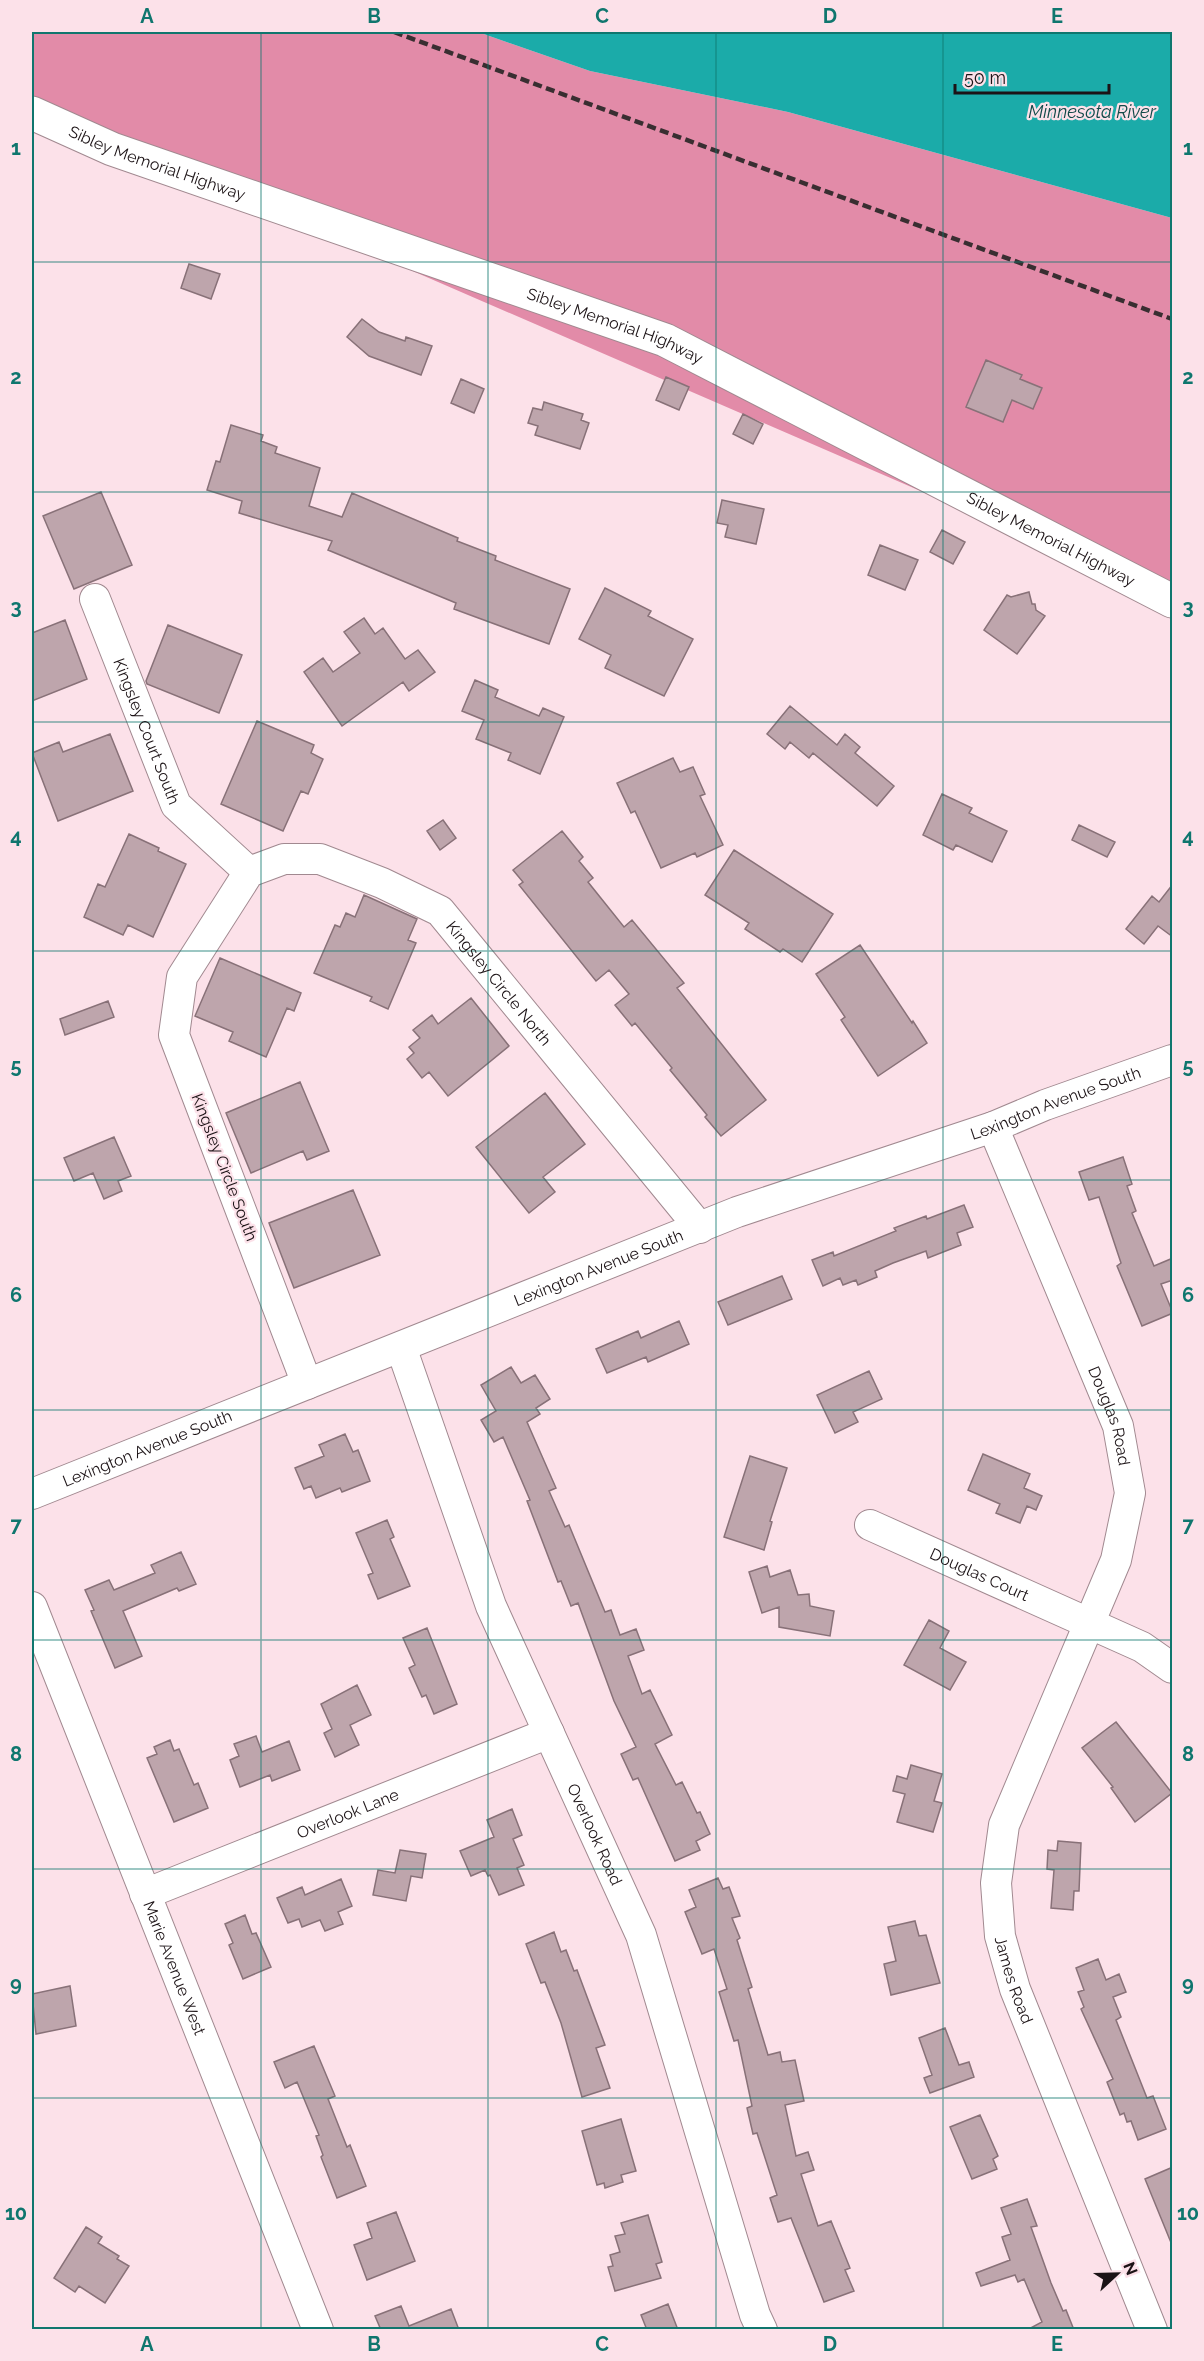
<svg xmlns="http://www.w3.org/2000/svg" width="1204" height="2361" font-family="Raleway,sans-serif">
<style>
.forest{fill:#e28ba8}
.water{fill:#1baba9}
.building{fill:#bea5ac;stroke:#887178;stroke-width:1.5}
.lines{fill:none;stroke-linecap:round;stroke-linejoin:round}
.minor-casing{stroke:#a18990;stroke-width:32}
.major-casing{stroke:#a18990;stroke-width:35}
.minor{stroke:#fff;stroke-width:30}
.major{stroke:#fff;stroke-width:33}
.rail{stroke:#392e31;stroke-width:4.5;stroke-dasharray:9 4.5;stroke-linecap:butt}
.grid{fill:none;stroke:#0f766e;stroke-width:1.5;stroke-opacity:0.55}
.labels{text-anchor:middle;stroke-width:4.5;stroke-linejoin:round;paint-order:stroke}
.street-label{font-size:16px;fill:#1c1316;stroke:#fce1e9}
.water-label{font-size:18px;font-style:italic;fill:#114a49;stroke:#fce1e9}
.neatline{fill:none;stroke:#0f766e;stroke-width:2}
.grid-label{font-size:20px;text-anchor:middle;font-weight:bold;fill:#0f766e}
</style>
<rect width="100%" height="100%" fill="#fce1e9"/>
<path class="forest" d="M32 32H478L590 71 788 112 1172 218V600L32 106Z"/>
<path class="water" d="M478 32H1172V218L788 112 590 71Z"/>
<path class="building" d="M189 264 220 274 211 299 181 288Z
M362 319 379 332 405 341 406 337 432 346 421 375 369 356 347 337Z
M986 360 1022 375 1020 379 1042 388 1033 409 1012 400 1003 422 966 407Z
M666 377 689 387 679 410 656 400Z
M461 379 484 389 474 413 451 403Z
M544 402 583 414 581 420 589 423 580 449 535 435 538 426 528 423 533 408 542 410Z
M743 414 763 424 753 444 733 434Z
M231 425 263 435 261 441 277 447 275 453 320 468 309 506 342 517 352 493 458 538 457 541 496 556 495 560 570 589 549 644 454 609 456 603 328 550 332 541 239 513 242 501 207 490 216 461 220 462Z
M101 492 132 565 74 589 43 516Z
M722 500 764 509 756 544 725 537 728 525 717 523Z
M942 530 965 542 953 564 930 552Z
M880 545 918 560 905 590 868 575Z
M605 588 651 611 648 616 693 639 664 696 605 668 611 655 579 639Z
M1029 592 1032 604H1035L1036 610 1045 616 1017 654 984 630 1007 595 1011 597Z
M364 618 375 634 383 628 405 659 418 650 435 672 409 691 403 682 342 726 304 672 323 658 333 672 360 653 344 632Z
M65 620 87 679 32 701V633Z
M168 625 242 655 219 713 147 684 146 681Z
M475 680 498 690 495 697 539 716 543 708 564 717 540 774 508 760 511 753 476 739 484 720 462 711Z
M790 706 837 745 845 734 860 747 855 753 894 786 877 806 813 753 809 758 790 742 785 749 767 734Z
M257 721 314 745 311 753 323 759 308 794 301 791 283 831 221 804Z
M110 734 133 791 58 821 32 753 59 742 63 752Z
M673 758 680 772 693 767 705 794 700 796 723 845 697 857 695 853 661 868 635 811 631 813 617 783Z
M942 794 972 808 969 813 1007 831 992 862 956 845 953 850 923 835Z
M443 820 456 838 440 850 427 831Z
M1079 825 1115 842 1107 857 1072 840Z
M562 831 583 857 579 861 593 878 588 882 624 927 632 920 684 983 677 988 766 1100 721 1136 705 1117 707 1115 670 1070 672 1068 635 1023 632 1026 615 1005 629 994 609 970 596 981 519 885 523 882 513 870Z
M129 834 159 848 158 851 186 864 153 937 128 925 123 935 84 917 98 884 105 887Z
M734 850 833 914 802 962 783 949 780 952 745 929 749 923 705 895Z
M1173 884V937L1158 926 1144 944 1126 929 1152 896 1159 902Z
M364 895 417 919 408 940 416 943 388 1009 370 1001 372 997 314 973 335 925 340 927 346 913 355 917Z
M860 945 912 1023 913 1021 927 1043 878 1076 841 1020 845 1017 816 974Z
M220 958 301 993 294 1011 287 1008 266 1057 229 1041 233 1032 195 1016Z
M471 998 509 1046 448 1096 429 1072 422 1078 407 1059 414 1053 409 1047 420 1038 413 1030 432 1015 438 1024Z
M108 1001 114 1017 65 1035 60 1019Z
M300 1082 329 1151 307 1160 303 1151 251 1173 226 1113Z
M545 1093 585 1144 543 1177 555 1192 529 1213 476 1147Z
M114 1137 131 1176 118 1181 122 1191 104 1199 93 1173 74 1181 64 1158Z
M1123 1157 1132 1184 1127 1186 1136 1211 1132 1213 1154 1266 1173 1258V1280L1161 1284 1173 1313 1142 1326 1117 1266 1121 1263 1099 1197 1089 1200 1079 1172Z
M353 1190 380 1255 294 1288 269 1223Z
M964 1205 973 1227 957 1233 961 1245 928 1258 926 1251 893 1263 875 1271 877 1277 858 1285 856 1280 843 1285 840 1278 823 1286 812 1260 833 1252 834 1256 896 1231 894 1228 926 1216 927 1219Z
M782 1276 792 1299 728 1325 718 1302Z
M679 1321 689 1344 648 1362 646 1357 607 1373 596 1349 638 1331 641 1338Z
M511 1367 521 1383 535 1375 550 1399 536 1408 540 1414 527 1422 556 1488 549 1491 565 1527 569 1525 605 1612 611 1610 620 1635 636 1629 644 1650 628 1656 642 1694 650 1690 672 1735 655 1744 676 1785 682 1782 697 1813 700 1812 710 1834 696 1841 700 1850 675 1861 638 1778 633 1780 621 1754 636 1747 614 1701 578 1603 571 1606 561 1581 558 1582 527 1501 530 1500 503 1437 494 1442 481 1420 496 1411 481 1385Z
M869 1371 882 1399 853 1412 858 1422 835 1433 817 1395Z
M345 1434 353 1452 358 1450 370 1481 342 1492 340 1488 316 1498 311 1486 304 1489 295 1468 324 1456 319 1445Z
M983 1454 1030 1474 1024 1488 1042 1496 1036 1510 1027 1506 1020 1523 996 1513 1000 1504 968 1490Z
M750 1456 787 1468 770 1521 772 1522 764 1550 724 1537Z
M387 1520 394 1537 390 1539 410 1586 378 1599 368 1575 373 1573 356 1533Z
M181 1552 196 1584 179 1591 177 1588 123 1611 142 1656 115 1668 91 1611 94 1610 85 1590 109 1580 114 1590 155 1573 151 1565Z
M767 1566 770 1577 790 1570 798 1595 809 1594 810 1606 834 1611 830 1636 779 1627V1607L762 1613 749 1572Z
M929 1620 949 1631 940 1648 966 1662 950 1690 904 1665Z
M427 1628 457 1704 434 1714 426 1695 422 1697 409 1668 415 1665 403 1638Z
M357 1685 371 1715 350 1725 359 1745 335 1757 324 1733 332 1729 321 1704Z
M1116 1722 1172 1793 1135 1822 1111 1788 1113 1787 1082 1748Z
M256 1736 262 1752 289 1741 300 1770 272 1781 270 1775 240 1787 230 1760 239 1756 234 1744Z
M170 1740 174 1751 179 1749 194 1785 198 1783 208 1808 174 1822 147 1758 157 1754 154 1747Z
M911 1765 942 1774 934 1801 942 1803 933 1832 897 1822 905 1794 893 1791 897 1776 907 1779Z
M512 1809 522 1835 513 1839 524 1865 517 1868 524 1885 499 1895 490 1875 488 1876 485 1870 471 1876 460 1851 494 1837 487 1820Z
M1058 1841 1081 1843 1079 1891H1074L1073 1910 1051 1908 1054 1870 1047 1869 1048 1850 1057 1851Z
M400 1850 426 1854 422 1878 411 1876 406 1901 373 1895 378 1870 395 1873Z
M718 1878 723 1889 729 1887 740 1916 732 1918 740 1938 737 1940 752 1987 748 1989 768 2055 780 2052 782 2062 795 2060 804 2101 785 2105 796 2156 808 2152 814 2170 801 2174 818 2226 831 2221 850 2268 845 2270 854 2291 824 2302 791 2218 778 2222 770 2198 777 2195 757 2133 753 2134 747 2108 752 2106 738 2040 734 2041 719 1992 727 1989 714 1949 702 1954 685 1912 696 1907 689 1890Z
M341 1879 352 1906 338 1912 343 1924 325 1931 320 1920 302 1927 299 1919 288 1923 277 1898 302 1887 305 1895Z
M245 1915 252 1934 256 1933 271 1967 243 1979 229 1945 233 1943 225 1924Z
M915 1921 919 1936 926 1935 940 1983 891 1995 884 1964 896 1961 888 1927Z
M554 1932 561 1952 566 1950 574 1971 577 1970 605 2045 596 2048 610 2088 582 2097 561 2023 545 1982 541 1983 526 1944Z
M1098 1959 1106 1980 1119 1974 1126 1992 1113 1997 1121 2017 1116 2020 1147 2098 1153 2096 1166 2129 1138 2140 1131 2121 1127 2122 1124 2113 1120 2115 1107 2082 1113 2079 1081 2009 1084 2007 1078 1992 1084 1990 1076 1968Z
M70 1986 76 2026 36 2034 32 1994Z
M945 2028 959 2065 969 2062 974 2077 930 2093 924 2078 932 2075 919 2038Z
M314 2046 335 2096 328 2099 347 2147 350 2145 366 2186 337 2198 321 2157 323 2155 316 2136 319 2135 297 2082 285 2088 274 2062Z
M980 2115 998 2156 993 2159 997 2169 972 2179 950 2127Z
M621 2119 636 2171 621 2175 623 2182 605 2188 604 2183 597 2185 582 2131Z
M1173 2167V2245H1172L1145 2179Z
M1027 2199 1037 2226 1031 2227 1051 2283 1063 2311 1066 2310 1074 2330H1027L1042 2322 1024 2279 1018 2282 1015 2275 981 2286 976 2273 1010 2260 1002 2237 1011 2234 1001 2208Z
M396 2212 415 2261 367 2280 354 2245 372 2238 367 2223Z
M648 2215 662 2262 656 2264 661 2278 615 2291 608 2267 613 2266 610 2255 620 2252 615 2236 625 2234 621 2223Z
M86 2227 102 2237 98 2243 119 2256 117 2259 129 2266 105 2303 79 2286 75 2292 54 2278Z
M668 2304 678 2330H647L641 2315Z
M401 2306 409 2326 451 2309 459 2330H381L375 2316Z"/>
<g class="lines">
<g class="minor-casing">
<g id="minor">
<path id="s1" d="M95 599 176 805 249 872"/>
<path id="s2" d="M993 1127 1118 1426 1130 1493 1116 1560 1004 1825 996 1883 1000 1936 1015 1989 1152 2330"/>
<path id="s3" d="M401 1347 491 1606 641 1935 755 2315 762 2330"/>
<path id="s4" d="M307 1384 174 1035 182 977 249 872 284 859H320L382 883 440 911 700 1228"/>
<path id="s5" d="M32 1494 737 1212 993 1127 1045 1105 1172 1060"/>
<path id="s6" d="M870 1525 1142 1647 1172 1668"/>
<path id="s7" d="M32 1607 318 2330"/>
<path id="s8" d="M145 1894 549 1733"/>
</g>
</g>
<g class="major-casing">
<g id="major">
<path id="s9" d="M32 113 112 149 665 340 1172 601"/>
</g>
</g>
<use href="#minor" class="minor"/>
<use href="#major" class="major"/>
<path class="rail" d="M394 32 1172 319"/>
</g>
<path class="grid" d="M261 32V2330M488 32V2330M716 32V2330M943 32V2330M32 262H1172M32 492H1172M32 722H1172M32 951H1172M32 1180H1172M32 1410H1172M32 1640H1172M32 1869H1172M32 2098H1172"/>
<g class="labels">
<g class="street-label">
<text dy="6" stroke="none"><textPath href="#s9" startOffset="135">Sibley Memorial Highway</textPath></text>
<text dy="6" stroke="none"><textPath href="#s9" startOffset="621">Sibley Memorial Highway</textPath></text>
<text dy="6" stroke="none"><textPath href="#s9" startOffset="1107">Sibley Memorial Highway</textPath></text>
<text dy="6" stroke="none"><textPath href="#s1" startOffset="142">Kingsley Court South</textPath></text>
<text dy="6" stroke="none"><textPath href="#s4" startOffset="854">Kingsley Circle North</textPath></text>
<text dy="6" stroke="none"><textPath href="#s5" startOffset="1096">Lexington Avenue South</textPath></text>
<text transform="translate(225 1167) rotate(69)" y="6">Kingsley Circle South</text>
<text dy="6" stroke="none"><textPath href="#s5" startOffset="610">Lexington Avenue South</textPath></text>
<text dy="6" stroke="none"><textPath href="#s2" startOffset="312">Douglas Road</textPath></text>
<text dy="6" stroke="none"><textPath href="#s5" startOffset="124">Lexington Avenue South</textPath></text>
<text dy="6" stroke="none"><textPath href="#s6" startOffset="120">Douglas Court</textPath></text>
<text dy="6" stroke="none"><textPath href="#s8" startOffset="218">Overlook Lane</textPath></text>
<text dy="6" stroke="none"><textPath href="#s3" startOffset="525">Overlook Road</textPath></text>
<text dy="6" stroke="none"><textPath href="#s7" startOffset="388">Marie Avenue West</textPath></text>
<text dy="6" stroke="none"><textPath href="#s2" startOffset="906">James Road</textPath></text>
</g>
<g class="water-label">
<text x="1092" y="118">Minnesota River</text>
</g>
</g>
<rect width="1204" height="2361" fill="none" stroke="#fce1e9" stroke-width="66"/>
<g transform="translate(1117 2274) rotate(68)" stroke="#fce1e9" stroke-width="4.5" paint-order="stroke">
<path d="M0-4.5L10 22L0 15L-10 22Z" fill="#1c1316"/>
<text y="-9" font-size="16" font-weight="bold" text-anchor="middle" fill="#1c1316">N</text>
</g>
<path d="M955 84v9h154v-9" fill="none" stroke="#1c1316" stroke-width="3"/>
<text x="964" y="84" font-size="18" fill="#1c1316" stroke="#fce1e9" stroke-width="4.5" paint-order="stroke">50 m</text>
<rect x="33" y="33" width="1138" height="2295" class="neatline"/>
<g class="grid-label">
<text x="147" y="23">A</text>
<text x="374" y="23">B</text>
<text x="602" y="23">C</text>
<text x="830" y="23">D</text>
<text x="1057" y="23">E</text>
<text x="16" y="155">1</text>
<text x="1188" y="155">1</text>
<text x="16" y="384">2</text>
<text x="1188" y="384">2</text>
<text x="16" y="614">3</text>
<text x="1188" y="614">3</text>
<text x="16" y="843">4</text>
<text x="1188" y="843">4</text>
<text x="16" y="1073">5</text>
<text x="1188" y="1073">5</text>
<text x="16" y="1302">6</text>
<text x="1188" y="1302">6</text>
<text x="16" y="1532">7</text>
<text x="1188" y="1532">7</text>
<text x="16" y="1761">8</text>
<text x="1188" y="1761">8</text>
<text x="16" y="1991">9</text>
<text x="1188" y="1991">9</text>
<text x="16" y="2220">10</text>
<text x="1188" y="2220">10</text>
<text x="147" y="2351">A</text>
<text x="374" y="2351">B</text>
<text x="602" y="2351">C</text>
<text x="830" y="2351">D</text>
<text x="1057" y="2351">E</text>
</g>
</svg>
